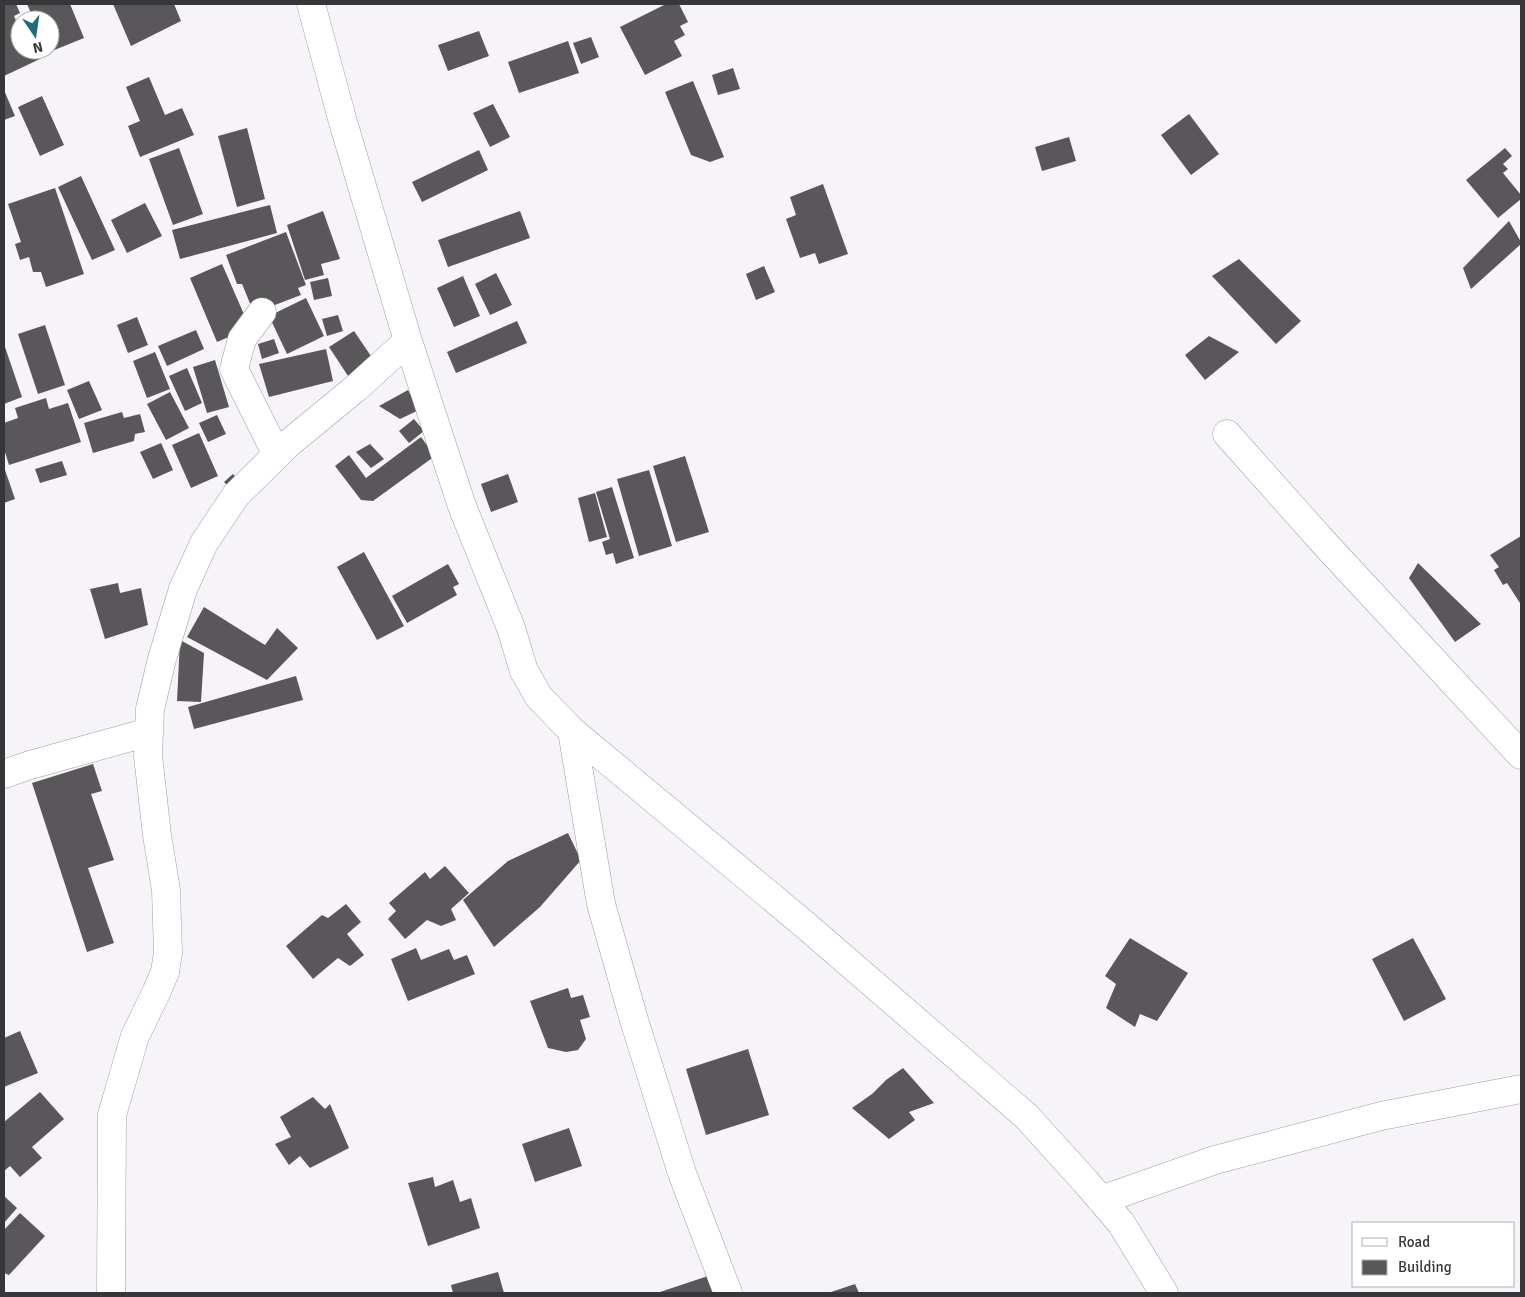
<svg xmlns="http://www.w3.org/2000/svg" width="1525" height="1297" font-family="Signika,sans-serif">
<style>
.building{fill:#5a575b}
.lines{fill:none;stroke-linecap:round;stroke-linejoin:round}
.minor-casing{stroke:#a19ea2;stroke-width:29}
.minor{stroke:#fff;stroke-width:28}
</style>
<rect width="100%" height="100%" fill="#f7f4f9"/>
<path class="building" d="M4 4H16L20 13 14 16 19 27 20 26V50H39L42 58 4 76Z
M27 4H70L84 38 47 53 46 50H50V20H34Z
M113 4H174L181 21 131 46Z
M666 4H679L688 22 680 26 685 35 674 41 682 56 645 75 620 27Z
M479 31 489 56 448 71 438 45Z
M591 37 599 57 581 64 573 43Z
M568 41 579 73 519 93 508 62Z
M733 68 740 89 718 95 712 75Z
M149 77 165 115 182 108 194 135 140 157 128 126 140 121 126 87Z
M693 81 724 157 710 162 691 155 665 92Z
M4 90 15 116 4 120Z
M42 96 64 145 40 156 18 107Z
M493 104 510 137 490 147 473 113Z
M1189 114 1219 154 1191 175 1161 135Z
M247 128 265 199 237 207 218 136Z
M1069 137 1076 161 1042 171 1035 147Z
M179 148 203 214 173 225 149 159Z
M1505 148 1512 156 1503 164 1508 169 1503 173 1521 195V199L1498 218 1466 180Z
M479 150 488 170 422 202 412 182Z
M81 176 115 250 92 260 58 187Z
M823 184 848 254 819 264 815 253 800 258 786 219 796 215 790 197Z
M55 188 84 274 46 287 41 272H33L29 257 20 260 15 244 21 242 8 204Z
M145 203 162 236 127 253 111 220Z
M270 205 277 233 180 259 172 230Z
M323 211 340 259 321 264 324 275 305 280 287 225Z
M520 211 530 238 448 267 438 240Z
M1509 221 1521 242V244L1471 289 1463 268Z
M286 232 306 285 298 288 301 295 254 313 242 284H237L226 255Z
M1239 259 1301 321 1276 344 1212 276Z
M222 264 250 328 217 342 190 278Z
M764 266 775 292 756 300 746 274Z
M496 273 512 305 490 315 475 284Z
M463 276 480 316 454 327 437 288Z
M328 278 332 296 314 300 310 282Z
M306 298 324 336 287 354 269 316Z
M338 315 343 331 327 336 322 319Z
M137 317 148 345 128 353 117 325Z
M517 321 527 343 456 373 447 352Z
M45 325 65 385 38 394 18 334Z
M196 330 204 349 167 366 158 346Z
M354 331 375 362 350 379 329 347Z
M1209 336 1239 352 1205 380 1185 355Z
M274 339 279 353 262 359 258 344Z
M4 344 22 397 4 404Z
M326 349 333 381 269 397 259 364Z
M155 352 170 389 147 398 133 361Z
M215 360 229 407 207 413 193 367Z
M187 368 202 403 185 411 169 376Z
M89 381 102 410 79 419 67 390Z
M408 390 419 410 400 419 379 406Z
M170 392 189 428 166 440 147 404Z
M46 398 49 409 68 403 81 442 9 465 4 449V423L18 418 15 408Z
M122 412 124 418 140 414 145 432 135 434 134 441 93 453 84 423Z
M217 415 226 434 208 442 199 423Z
M414 419 424 431 409 443 399 431Z
M199 433 218 476 191 488 172 445Z
M421 437 435 456 373 501 361 500 335 466 349 455 366 478Z
M161 443 173 470 153 479 140 452Z
M370 444 384 459 371 468 356 452Z
M685 456 709 532 676 542 653 466Z
M62 461 67 475 40 483 35 469Z
M4 467 15 499 4 503Z
M649 470 672 546 639 556 617 479Z
M233 474 239 481 231 489 224 482Z
M508 474 518 502 491 512 481 484Z
M612 487 634 558 616 564 613 553 606 555 602 542 610 539 596 492Z
M595 493 607 537 589 542 578 498Z
M1521 536V603H1520L1507 583 1503 585 1494 570 1499 567 1490 555Z
M364 552 404 626 377 640 337 567Z
M1418 563 1481 624 1455 642 1409 578Z
M448 564 459 584 453 587 457 595 407 623 392 596Z
M118 583 120 593 141 588 148 625 105 639 90 589Z
M204 607 265 645 277 628 298 648 267 680 187 637Z
M180 640 204 653 201 702 177 701Z
M296 676 303 700 194 729 188 707Z
M93 764 102 791 91 794 114 860 88 868 114 943 87 952 32 783Z
M568 833 581 860 540 907 494 947 463 900 508 861Z
M445 866 469 893 451 909 456 920 441 926 427 920 405 939 388 919 396 911 389 903 425 872 430 879Z
M346 904 361 922 347 934 364 955 350 966 338 958 313 979 286 946 322 915 328 918Z
M1130 938 1188 973 1157 1021 1140 1014 1135 1027 1106 1008 1116 984 1105 976Z
M1413 938 1446 999 1404 1021 1372 959Z
M416 948 421 960 449 949 454 960 467 955 475 974 408 1001 391 959Z
M568 988 571 998 583 995 590 1017 580 1020 586 1039 578 1050 566 1052 548 1048 530 1001Z
M20 1031 38 1073 4 1087V1038Z
M748 1049 769 1115 706 1135 686 1069Z
M903 1068 934 1103 909 1112 915 1120 889 1139 852 1108 872 1094 886 1080Z
M40 1092 64 1119 32 1147 42 1158 20 1177 10 1166 4 1171V1122Z
M313 1097 325 1109 330 1104 349 1148 310 1168 300 1156 289 1165 275 1144 291 1137 280 1117Z
M569 1128 582 1166 535 1182 522 1144Z
M433 1177 435 1187 453 1180 460 1202 471 1198 480 1228 428 1246 408 1183Z
M4 1196 17 1208 4 1223Z
M20 1213 45 1236 9 1275 4 1273V1230Z
M498 1272 504 1293H453L451 1285Z
M711 1275 717 1293H657Z
M855 1284 859 1293H828Z"/>
<g class="lines">
<g class="minor-casing">
<path id="minor" d="M311 4 343 122 408 341 462 506 511 628 524 671 539 697 572 731 804 924 1026 1116 1085 1181 1121 1223 1164 1293
M262 312 242 339 234 369 277 455
M1227 434 1325 544 1521 755
M572 731 601 904 634 1020 682 1173 728 1293
M4 774 30 765 149 732
M1101 1200 1215 1160 1381 1116 1521 1089
M111 1293 112 1115 135 1036 156 993 165 972 168 953 166 890 157 835 148 756 150 709 162 659 183 589 204 543 236 495 289 443 356 388 408 341"/>
</g>
<use href="#minor" class="minor"/>
</g>
<rect width="1525" height="1297" fill="none" stroke="#373638" stroke-width="10"/>
<rect x="1352" y="1222" width="162" height="65" fill="#ffffff" stroke="#afafaf"/>
<rect x="1362" y="1238" width="25" height="8" fill="#ffffff" stroke="#afafaf"/>
<text x="1398" y="1247" font-size="15" fill="#373638">Road</text>
<rect x="1362" y="1260" width="25" height="15" fill="#5a575b" stroke="#afafaf"/>
<text x="1398" y="1272" font-size="15" fill="#373638">Building</text>
<g transform="translate(35 35) rotate(167)"><circle r="24" fill="#ffffff" stroke="#afafaf"/>
<path d="M0-4L9 19L0 12L-9 19Z" fill="#226c75"/>
<text y="-8" font-size="14" font-weight="bold" text-anchor="middle" fill="#373638">N</text>
</g>
</svg>
